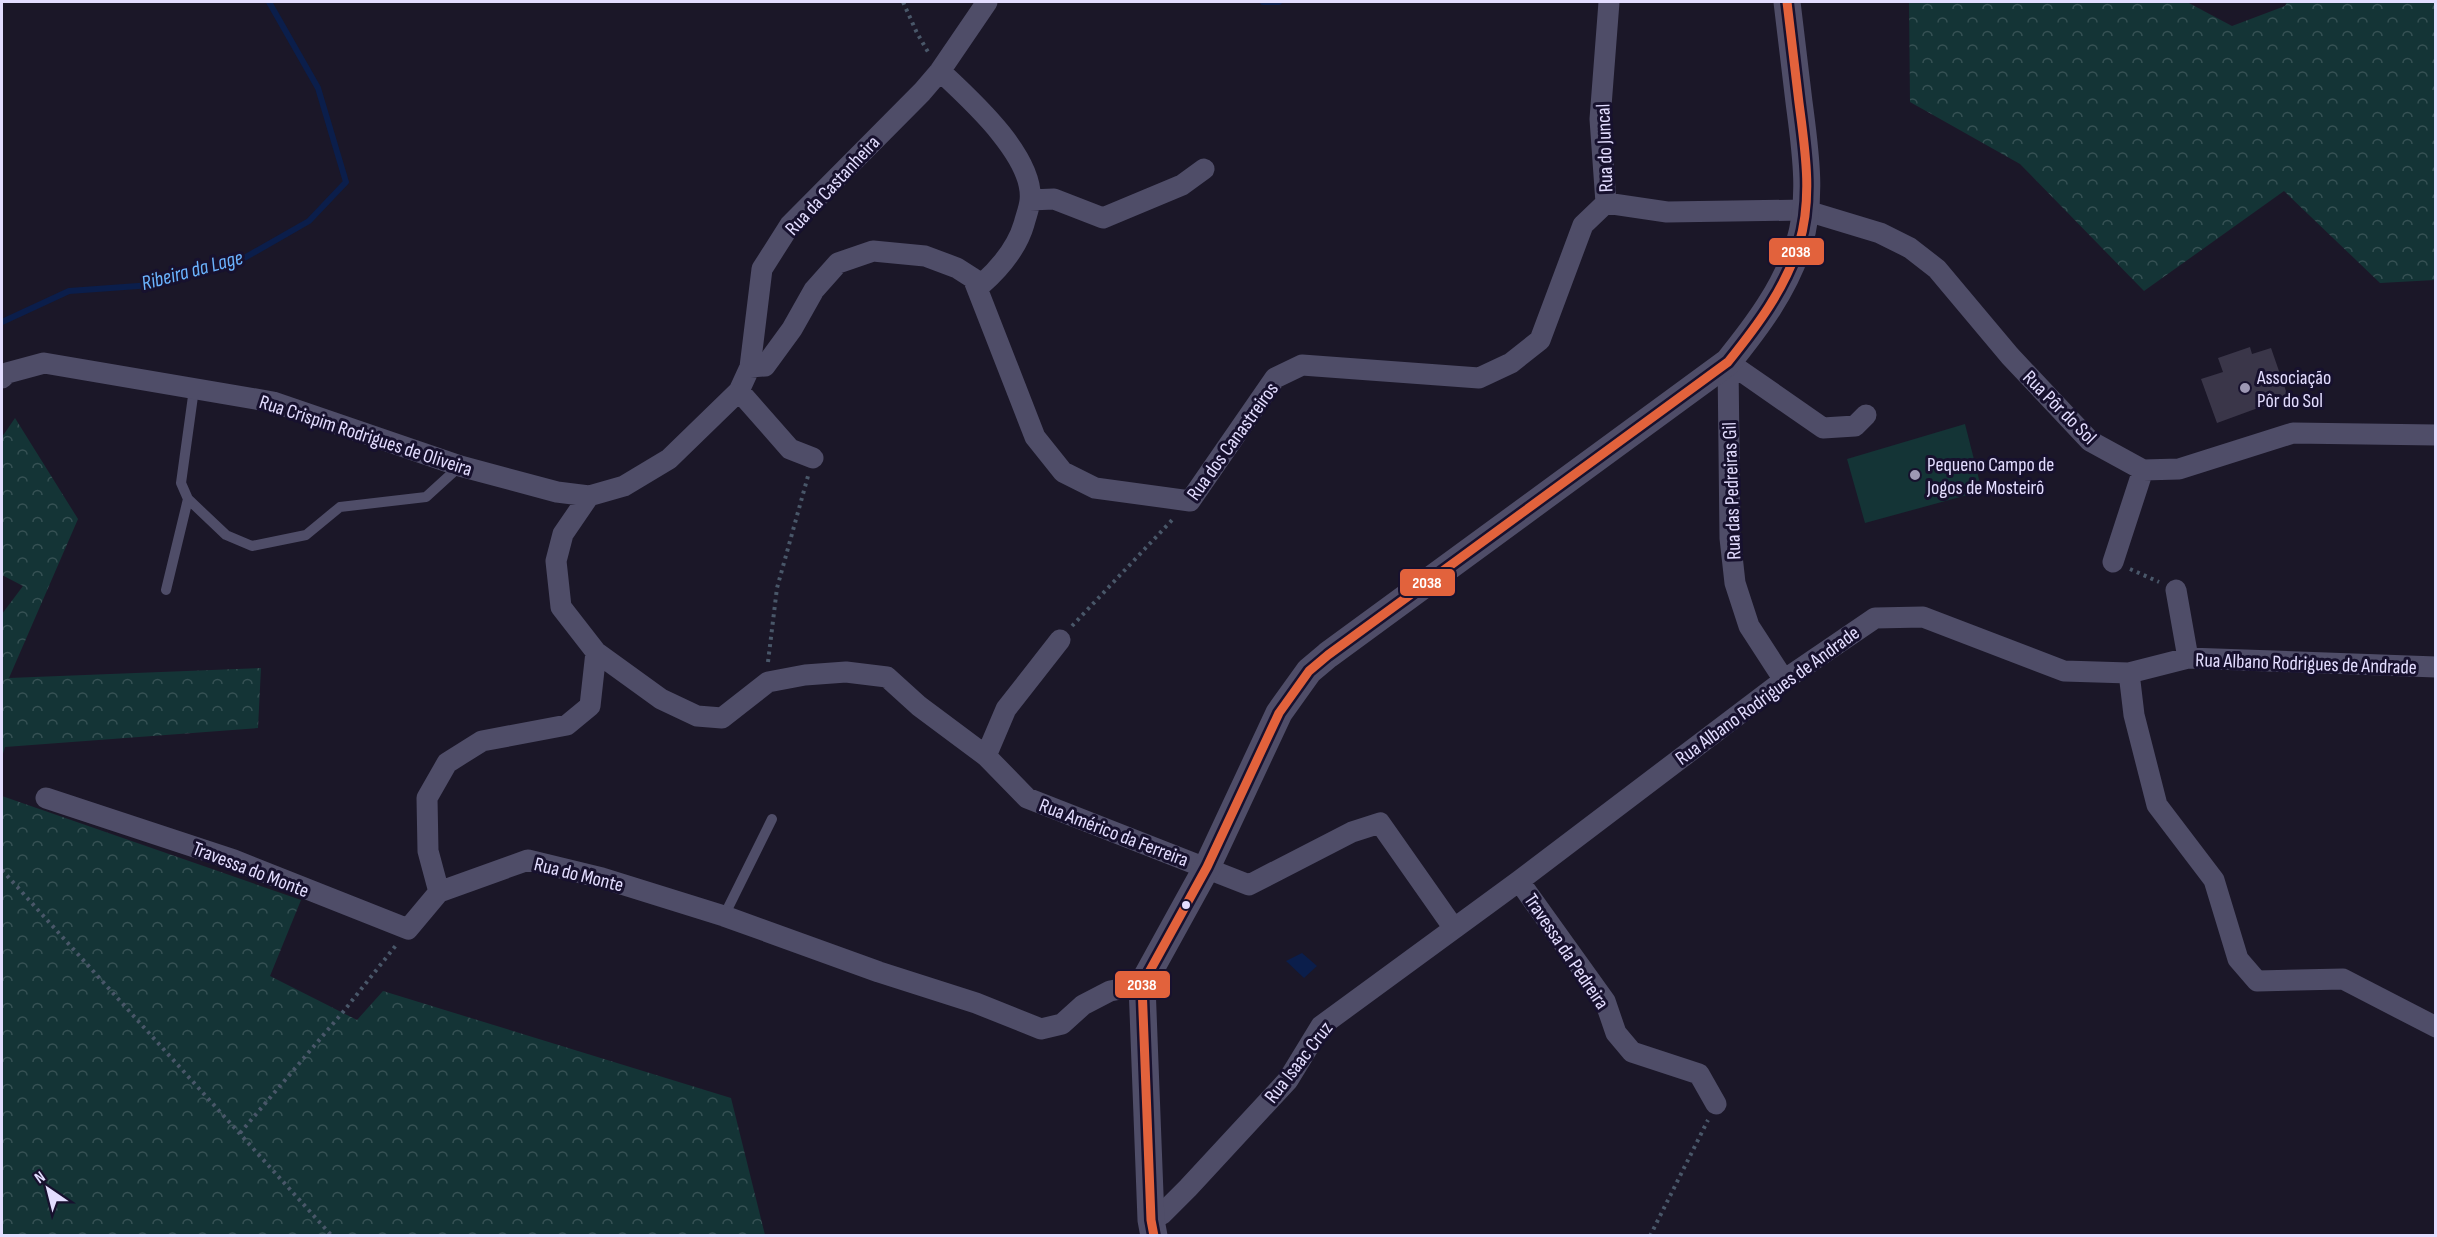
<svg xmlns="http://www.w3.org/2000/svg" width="2437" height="1237" font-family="'Sofia Sans Condensed',sans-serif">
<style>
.forest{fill:url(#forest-crowns)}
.pitch{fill:#143436}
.water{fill:#0b1e4b}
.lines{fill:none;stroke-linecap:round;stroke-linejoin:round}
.stream{stroke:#0b1e4b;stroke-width:6}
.building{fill:#3a3649}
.path{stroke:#495769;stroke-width:4;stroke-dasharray:3 4.5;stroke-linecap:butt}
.service{stroke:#4f4d68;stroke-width:10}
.minor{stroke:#4f4d68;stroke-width:21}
.tertiary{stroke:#4f4d68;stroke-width:27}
.bus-1-casing{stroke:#17112e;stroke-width:14}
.bus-1{stroke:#e2623c;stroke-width:9}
.poi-dot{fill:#9d98b4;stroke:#17112e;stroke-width:2}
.bus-dot{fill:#e3ddff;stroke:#17112e;stroke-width:2}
.labels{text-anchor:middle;stroke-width:6;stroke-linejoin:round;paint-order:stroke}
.street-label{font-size:20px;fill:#e3ddff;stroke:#17112e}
.poi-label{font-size:20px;fill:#e3ddff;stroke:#17112e;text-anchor:start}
.water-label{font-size:21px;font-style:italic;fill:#6bb4ff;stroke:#17112e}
.line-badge{stroke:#17112e;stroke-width:2}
.badge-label{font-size:16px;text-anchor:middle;font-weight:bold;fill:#fff}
</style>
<defs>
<pattern id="forest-crowns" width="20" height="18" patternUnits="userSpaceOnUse" patternTransform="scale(1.5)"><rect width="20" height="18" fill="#143436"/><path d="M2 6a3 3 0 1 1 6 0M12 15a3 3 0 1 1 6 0" fill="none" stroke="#365154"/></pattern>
</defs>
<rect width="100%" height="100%" fill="#1b1728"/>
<path class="forest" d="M1909 2H2187L2232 26 2285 6 2287 2H2435V280L2380 283 2284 191 2144 291 2020 164 1910 102Z
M15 418 78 519 9 678 261 668 258 728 5 747 2 757V614L23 586 2 575V437Z
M2 796 301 900 270 976 357 1020 383 991 731 1098 765 1235H2Z"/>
<path class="pitch" d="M1965 424 1982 491 1865 523 1847 459Z"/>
<path class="water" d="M1302 953 1317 966 1304 978 1286 961Z"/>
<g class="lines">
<path class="stream" d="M1263 2H1279
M2 322 69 291 152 285 239 261 309 221 346 182 318 88 269 2"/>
</g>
<path class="building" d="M2250 347 2252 354 2271 348 2288 397 2217 423 2201 379 2223 372 2218 358Z"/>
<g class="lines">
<path class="path" d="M903 2 917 33 928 52
M2130 569 2159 582
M1072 626 1174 518
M768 662 777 588 808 476
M2 870 332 1236
M240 1133 343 1012 397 944
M1650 1236 1708 1120"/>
<path class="service" d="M194 389 181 483 188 499 226 535 252 546 306 535 340 507 426 497 460 466
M166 590 188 499
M724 916 772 819"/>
<path class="minor" d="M1030 200 1054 199 1103 218 1182 185 1204 169
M1606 203 1667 212 1804 210 1880 233 1910 248 1937 269 2010 356 2090 441 2143 470 2179 469 2293 433 2436 435
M1606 203 1600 119 1609 2
M973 278 1035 437 1063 472 1095 488 1190 501 1275 378 1302 365 1479 378 1511 363 1540 340 1583 225 1606 203
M1728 362 1730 538 1735 583 1749 626 1784 680
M1728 362 1823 428 1855 426 1866 415
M750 367 765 366 792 329 814 290 838 263 873 251 925 256 957 268 982 284C1001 267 1017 248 1024 224 1026 216 1029 209 1030 201 1035 157 970 99 940 71
M2 378 7 373 44 363 273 402 460 466 557 492 589 496 624 486 669 459 739 391 750 367 762 269 790 225 922 92 940 71 987 2
M739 391 790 449 813 458
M2113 562 2143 470
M2176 590 2188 658
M596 652 661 699 697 716 722 718 768 682 805 675 846 672 887 677 919 706 986 756 1027 798 1249 885 1352 832 1380 823 1453 927
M2129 673 2134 715 2157 805 2214 880 2238 959 2257 981 2343 979 2436 1027
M986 756 1006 709 1060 640
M46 798 234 860 408 929 439 892
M1519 881 1605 1001 1616 1033 1632 1052 1699 1074 1716 1104
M439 892 528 860 602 878 724 916 879 972 976 1003 1041 1029 1062 1024 1083 1005 1110 991 1142 985
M439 892 428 851 427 798 447 763 482 741 567 725 590 706 596 652 561 607 556 561 563 534 589 496
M1151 1220 1162 1214 1188 1188 1288 1080 1321 1026 1519 881 1784 680 1875 618 1923 617 2064 671 2129 673 2188 658 2436 667"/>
<path class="tertiary" d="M1154 1236 1151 1220 1142 985 1207 867 1279 713 1309 671 1328 655 1728 362C1757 326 1785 289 1799 244 1813 199 1805 148 1799 102 1795 69 1791 35 1787 2"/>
<g class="bus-1-casing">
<path id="bus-1" d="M1154 1236 1151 1220 1142 985 1207 867 1279 713 1309 671 1328 655 1728 362C1757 326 1785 289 1799 244 1813 198 1805 149 1799 103 1795 69 1791 36 1787 2"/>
</g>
<use href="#bus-1" class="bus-1"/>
</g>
<g class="poi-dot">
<circle cx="2245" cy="388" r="6"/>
<circle cx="1915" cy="475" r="6"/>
</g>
<circle class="bus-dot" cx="1186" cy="905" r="5"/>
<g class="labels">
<g class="street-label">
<text transform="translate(1604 148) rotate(-92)" y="7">Rua do Juncal</text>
<text transform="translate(832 185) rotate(-47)" y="7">Rua da Castanheira</text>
<text transform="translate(2060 407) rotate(45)" y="7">Rua Pôr do Sol</text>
<text transform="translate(366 435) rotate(18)" y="7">Rua Crispim Rodrigues de Oliveira</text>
<text transform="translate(1232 441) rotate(-54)" y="7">Rua dos Canastreiros</text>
<text transform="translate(1731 491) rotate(-92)" y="7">Rua das Pedreiras Gil</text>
<text transform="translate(2306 663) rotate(2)" y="7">Rua Albano Rodrigues de Andrade</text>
<text transform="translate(1767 695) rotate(-36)" y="7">Rua Albano Rodrigues de Andrade</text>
<text transform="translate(1114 832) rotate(21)" y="7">Rua Américo da Ferreira</text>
<text transform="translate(251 869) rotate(21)" y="7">Travessa do Monte</text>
<text transform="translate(579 874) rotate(14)" y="7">Rua do Monte</text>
<text transform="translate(1567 951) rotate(56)" y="7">Travessa da Pedreira</text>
<text transform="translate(1298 1062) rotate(-52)" y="7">Rua Isaac Cruz</text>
</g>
<g class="poi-label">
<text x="2257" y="384">Associação<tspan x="2257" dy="23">Pôr do Sol</tspan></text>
<text x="1927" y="471">Pequeno Campo de<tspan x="1927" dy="23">Jogos de Mosteirô</tspan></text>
</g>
<g class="water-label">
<text transform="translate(192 270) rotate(-15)" y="7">Ribeira da Lage</text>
</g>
</g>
<g class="line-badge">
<rect x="1768" y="237" width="57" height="29" rx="6" fill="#e2623c"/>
<rect x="1399" y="568" width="57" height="29" rx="6" fill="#e2623c"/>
<rect x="1114" y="970" width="57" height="29" rx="6" fill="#e2623c"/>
</g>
<g class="badge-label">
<text x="1796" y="257">2038</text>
<text x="1427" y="588">2038</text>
<text x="1142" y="990">2038</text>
</g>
<rect width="2437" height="1237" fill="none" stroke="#e3ddff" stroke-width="6"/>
<g transform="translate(48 1189) rotate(325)" stroke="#17112e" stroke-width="4.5" paint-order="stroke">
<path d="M0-4.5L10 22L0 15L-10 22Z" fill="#e3ddff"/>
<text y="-9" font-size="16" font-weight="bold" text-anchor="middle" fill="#e3ddff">N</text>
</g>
</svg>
